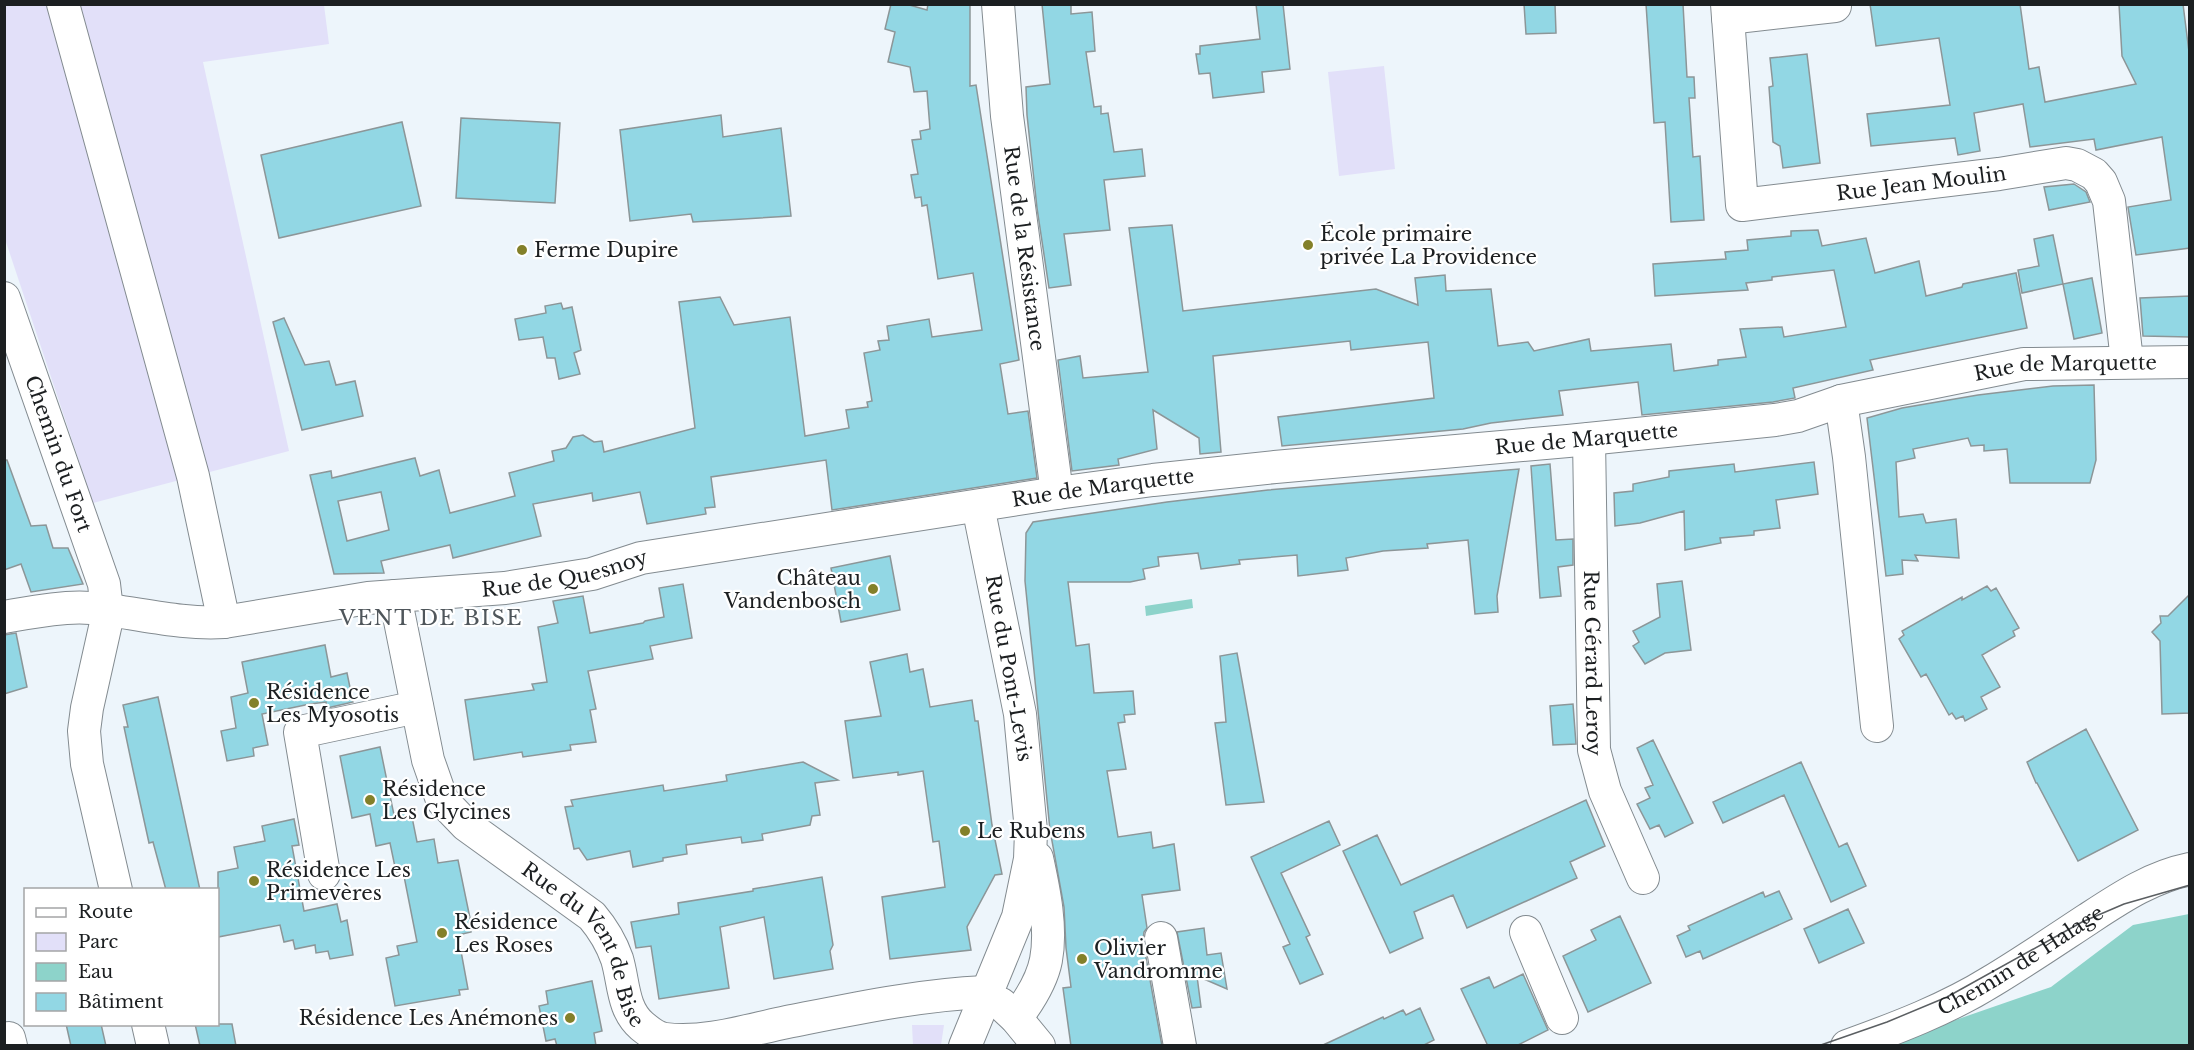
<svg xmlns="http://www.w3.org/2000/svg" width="2194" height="1050" font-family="'Libre Baskerville',serif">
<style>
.green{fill:#e2e0f9}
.water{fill:#8dd3ca}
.building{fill:#92d7e4;stroke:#8c9698;stroke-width:1.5;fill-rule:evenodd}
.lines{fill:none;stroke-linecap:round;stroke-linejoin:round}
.minor-casing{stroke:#838b90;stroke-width:34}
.minor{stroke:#fff;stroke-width:32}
.tram{stroke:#5b5f62;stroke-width:1.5}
.poi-dot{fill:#838029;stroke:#fff;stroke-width:2}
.labels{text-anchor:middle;stroke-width:4.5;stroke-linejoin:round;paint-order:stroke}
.street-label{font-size:20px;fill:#1c1f21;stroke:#fff}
.poi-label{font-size:20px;fill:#1c1f21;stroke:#fff;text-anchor:start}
.neighbourhood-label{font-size:21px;letter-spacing:1.5px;fill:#4f565b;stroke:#fff}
</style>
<rect width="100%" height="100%" fill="#edf5fb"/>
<path class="green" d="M4 5H324L329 44 203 62 289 451 93 503 5 239Z
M1384 66 1395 169 1339 176 1328 72Z
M912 1025H944L941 1045H913Z"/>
<path class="water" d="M1192 599 1193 608 1146 616 1145 606Z
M2189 914V1045L1880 1046 2051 987 2133 925Z"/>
<path class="building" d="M891 4H906L927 10 928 4H970V86L976 85 1019 360 1000 364 1008 414 1028 411 1037 478 832 510 826 460 711 477 715 507 705 508 706 514 647 524 640 492 593 501 592 493 533 504 541 536 453 558 450 545 381 561 384 573 334 574 310 475 331 471 332 478 415 458 420 476 439 470 450 513 515 496 509 473 554 461 552 451 566 448 573 437 583 435 594 442 602 441 604 452 695 428 679 302 720 297 734 325 790 317 805 436 849 428 846 410 868 407 867 402 872 401 864 353 880 350 878 341 889 340 887 326 929 319 932 337 982 330 973 273 938 279 927 205 922 206 921 197 915 198 911 175 918 174 912 140 921 139 920 131 930 129 927 91 914 92 910 67 888 62 895 32 885 29ZM381 492 389 530 347 541 338 501Z
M1042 4H1071V14L1092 12 1095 51 1086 52 1094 107 1101 106V114L1108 113 1114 152 1142 149 1145 176 1104 180 1110 230 1064 234 1071 285 1049 288 1037 208 1027 115 1026 87 1050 84Z
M1256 4H1283L1290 69 1262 72 1264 92 1213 98 1210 73 1199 74 1196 54H1200V46L1260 39Z
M1524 4H1555L1556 33 1526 34Z
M1646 4H1683L1687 77H1694L1695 98H1689L1693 157 1700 156 1704 220 1671 222 1665 122 1654 123Z
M1870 4H2020L2029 69 2039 67 2045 102 2136 84 2122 56 2119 4H2183L2190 60V248L2136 255 2128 207 2171 200 2162 137 2096 150 2094 139 2030 147 2023 104 1974 113 1980 151 1958 155 1955 138 1871 146 1867 114 1950 105 1939 38 1876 46Z
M1807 54 1820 163 1783 168 1780 146 1773 142 1769 87 1773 86 1770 58Z
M721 115 723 137 781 128 791 216 693 222 691 214 630 221 620 130Z
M461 118 560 123 555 203 456 198Z
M402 122 421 206 279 238 261 155Z
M2074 184 2086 192 2090 202 2049 210 2044 187Z
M1172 225 1183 311 1376 289 1418 305 1415 278 1445 275 1446 291 1491 289 1498 346 1528 342 1534 351 1589 339 1591 351 1671 344 1674 371 1718 365V360L1746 357 1740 329 1782 327 1784 337 1846 327 1834 270 1772 277V280L1746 283 1748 290 1655 296 1653 264 1726 259 1725 252 1748 250 1747 240 1791 236V231L1818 230 1822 246 1866 238 1875 273 1919 261 1926 296 1962 287 1963 284 2016 273 2027 328 1870 360 1873 370 1793 388 1795 398 1773 402 1642 415 1638 382 1559 391 1563 415 1491 423 1463 429 1282 446 1278 417 1434 398 1428 342 1351 350 1350 341 1213 356 1221 452 1200 454 1199 438 1153 410 1157 449 1118 459 1119 465 1072 471 1058 360 1080 356 1083 378 1148 372 1129 228Z
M2053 235 2063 284 2022 293 2018 270 2039 266 2034 239Z
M2092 278 2102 333 2074 339 2063 284Z
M2190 296V337L2143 336 2140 298Z
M561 303 563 309 572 307 581 350 574 353 580 374 559 379 555 358H547L543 337 519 340 515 319 546 313 545 306Z
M284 318 305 365 329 361 336 385 355 381 363 416 302 430 273 322Z
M2094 385 2096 460 2090 483H2010L2007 449 1984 451V445L1971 446 1968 438 1913 449 1915 458 1896 462 1899 517 1923 514 1926 523 1956 519 1959 558 1915 555 1918 561 1902 560 1903 574 1886 576 1867 418 1902 408 1978 395 2053 386Z
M4 460H7L31 526 46 525 53 548H68L83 584 31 592 21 564 4 570Z
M1814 462 1818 494 1776 500 1780 528 1754 531V535L1720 538 1721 543 1685 550 1684 511 1640 523 1615 526 1614 493 1633 491V484L1669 477V471L1734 464 1735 472Z
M1550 464 1556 540 1573 539V565L1558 567 1561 596 1540 598 1531 466Z
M1519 469 1497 596 1498 612 1475 614 1468 540 1427 544 1428 548 1383 551 1346 558 1348 570 1298 576 1297 555 1239 560 1240 564 1201 569 1198 553 1158 557 1159 566 1143 569 1145 579 1130 582H1068L1076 646 1089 644 1094 693 1133 691 1135 714 1124 715 1125 722 1118 723 1126 769 1107 771 1118 837 1151 832 1153 848 1174 844 1180 890 1142 895 1147 928 1144 932 1143 941 1162 1046H1071L1063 988 1071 987 1066 948 1064 907 1050 830 1025 581 1026 533 1033 522 1167 502 1268 490Z
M890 556 900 610 841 622 831 568Z
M1682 581 1691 650 1665 653 1645 664 1633 646 1639 642 1633 631 1660 617 1657 584Z
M683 584 692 638 650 646 653 659 588 671 596 709 590 710 596 742 570 745 571 750 523 757 522 752 474 760 465 700 534 690 532 684 547 682 538 627 558 623 553 601 583 596 590 633 643 623 645 621 664 617 659 588Z
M1987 586 1991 591 1996 588 2019 628 2013 631 2015 636 1982 655 2000 687 1981 697 1987 709 1965 721 1963 716 1956 719 1952 713 1949 715 1926 674 1921 677 1899 639 1904 635 1902 631 1962 597V600Z
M2190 594V713L2162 714 2160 641 2152 632 2161 623 2160 616H2168Z
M16 633 27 687 4 694V635Z
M325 645 331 677 347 673 353 702 327 708 326 702 310 704 262 714 268 745 253 748 254 756 227 761 221 731 236 728 231 697 248 693 242 662Z
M1237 653 1264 802 1226 805 1215 723 1226 722 1220 656Z
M907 654 910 672 923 669 930 707 972 700 975 721H978L992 825 1002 874 995 875 967 927 971 950 890 959 882 897 945 887 939 841 933 842 923 771 898 775V772L853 778 845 721 881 716 870 662Z
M158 697 172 761 200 890H166L153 842 149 843 133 770 124 727H128L123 705Z
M1573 704 1576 744 1553 745 1550 706Z
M2086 729 2138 830 2078 861 2037 783H2036L2027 762Z
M1653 740 1693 823 1665 837 1659 825 1650 829 1637 804 1650 798 1645 788 1653 785 1637 748Z
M380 747 394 815 411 812 417 842 434 839 438 863 458 860 471 923H469L471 932 458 935 468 989 459 990 460 995 395 1006 386 958 399 955 397 946 417 942 403 871 396 872 390 843 376 846 370 814 352 818 340 756Z
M803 762 838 780 815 783 820 815 812 816 810 825 762 834 763 840 742 843 741 837 686 845 687 854 663 858V861L633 867 630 851 587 860 579 848 574 849 565 807 573 806 571 800 663 785 664 791 727 781 726 775Z
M1801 762 1839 847 1847 843 1866 886 1831 902 1784 795 1723 823 1713 802Z
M1586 800 1605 846 1570 862 1577 878 1467 928 1453 895 1414 912 1423 938 1390 953 1343 851 1377 835 1401 885Z
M294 819 299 845 292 846 304 911 337 904 341 922 347 920 353 955 330 959 328 951 316 953 315 945 295 949 293 940 284 942 280 925 218 937V872L238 868 234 847 265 841 262 826Z
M1329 821 1340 845 1281 873 1310 935 1306 937 1323 974 1300 984 1283 947 1290 944 1251 857Z
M822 877 833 945 830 951 833 969 774 979 764 917 720 927 729 988 659 999 651 946 636 948 631 922 679 914 678 903 753 891V889Z
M1779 891 1792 919 1703 959 1700 951 1686 957 1677 936 1690 930 1688 926 1763 892 1765 897Z
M1848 909 1864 943 1819 963 1804 929Z
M1620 916 1651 983 1588 1012 1563 956 1596 940 1591 930Z
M1204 928 1207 955 1221 953 1227 989 1197 976 1201 1007 1192 1008 1177 932Z
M1523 974 1548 1030 1516 1046H1488L1461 989 1489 977 1494 988Z
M592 981 602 1031 594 1033 596 1046H557L555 1039 546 1041 539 1006 548 1004 546 991Z
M1420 1008 1434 1040 1422 1046H1321L1383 1017 1384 1019 1403 1010 1406 1015Z
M66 1024H101L106 1046H71Z
M195 1024H232L236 1046H200Z"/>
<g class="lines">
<g class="minor-casing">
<g id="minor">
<path d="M63 4 193 476 224 622"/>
<path id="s1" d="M998 4 1007 116 1057 493"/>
<path id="s2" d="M1727 4 1742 205 1999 174 2066 163 2077 165 2094 174 2101 182 2109 201 2127 361"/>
<path d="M1728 18 1835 6"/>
<path id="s3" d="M4 298 104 584 107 610 106 623 87 708 84 731 87 764 116 890"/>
<path d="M1841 401 1849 457 1877 726"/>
<path id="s4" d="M1589 439 1594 750 1605 791 1643 878"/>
<path id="s5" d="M395 596 428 760 442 800 466 825 592 916C603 929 611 942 617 959 624 982 622 1009 642 1026 648 1031 657 1038 665 1039 706 1044 748 1030 787 1022 853 1009 918 995 985 992"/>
<path id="s6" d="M4 617C33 612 62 606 91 608 135 612 180 625 224 622L368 598 505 588 592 574 641 558 1057 493 1153 480 1275 467 1568 441 1775 420 1798 416 1841 401 2024 364 2190 362"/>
<path d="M324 874 300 732 417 707"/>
<path d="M1526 932 1562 1018"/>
<path d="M1161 938 1180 1046"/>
<path d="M1001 1004 1016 1018 1039 1046"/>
<path d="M1016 1018C1029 1001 1042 981 1046 960 1052 928 1044 890 1037 858"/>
<path d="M148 1024 153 1046"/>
<path d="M4 1039 9 1038 11 1046"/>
<path d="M965 1046 1018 917 1030 859 1031 831 1020 714 978 506"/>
<path id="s7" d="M1847 1046C1897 1028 1947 1009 1992 981 2025 961 2056 940 2088 919 2120 898 2151 877 2190 869"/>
</g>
</g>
<use href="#minor" class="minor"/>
<path class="tram" d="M1818 1046 1887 1022 1947 997 2082 922 2124 904 2190 885"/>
</g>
<g class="poi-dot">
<circle cx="1308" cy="245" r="6"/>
<circle cx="522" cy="250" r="6"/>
<circle cx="873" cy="589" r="6"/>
<circle cx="254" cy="703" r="6"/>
<circle cx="370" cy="800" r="6"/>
<circle cx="965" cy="831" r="6"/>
<circle cx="254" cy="881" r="6"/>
<circle cx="442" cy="933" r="6"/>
<circle cx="1082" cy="959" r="6"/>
<circle cx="570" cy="1018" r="6"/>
</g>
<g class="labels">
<g class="street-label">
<text dy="7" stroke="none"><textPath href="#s2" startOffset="382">Rue Jean Moulin</textPath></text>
<text dy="7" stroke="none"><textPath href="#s1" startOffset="246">Rue de la Résistance</textPath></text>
<text dy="7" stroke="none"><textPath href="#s6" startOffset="2084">Rue de Marquette</textPath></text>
<text dy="7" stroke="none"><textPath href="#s6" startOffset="1598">Rue de Marquette</textPath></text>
<text dy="7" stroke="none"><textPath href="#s3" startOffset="165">Chemin du Fort</textPath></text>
<text dy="7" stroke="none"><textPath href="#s6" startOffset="1112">Rue de Marquette</textPath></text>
<text dy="7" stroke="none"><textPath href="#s6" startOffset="566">Rue de Quesnoy</textPath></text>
<text dy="7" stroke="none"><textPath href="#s4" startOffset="224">Rue Gérard Leroy</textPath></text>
<text transform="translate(1009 668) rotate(80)" y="7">Rue du Pont-Levis</text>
<text dy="7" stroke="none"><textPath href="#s5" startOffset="418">Rue du Vent de Bise</textPath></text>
<text dy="7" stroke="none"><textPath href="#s7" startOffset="194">Chemin de Halage</textPath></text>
</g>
<g class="poi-label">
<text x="1320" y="241">École primaire<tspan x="1320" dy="23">privée La Providence</tspan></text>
<text x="534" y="257">Ferme Dupire</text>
<text x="861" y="585" text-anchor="end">Château<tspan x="861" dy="23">Vandenbosch</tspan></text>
<text x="266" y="699">Résidence<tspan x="266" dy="23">Les Myosotis</tspan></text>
<text x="382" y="796">Résidence<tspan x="382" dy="23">Les Glycines</tspan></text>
<text x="977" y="838">Le Rubens</text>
<text x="266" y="877">Résidence Les<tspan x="266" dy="23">Primevères</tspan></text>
<text x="454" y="929">Résidence<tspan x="454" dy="23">Les Roses</tspan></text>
<text x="1094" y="955">Olivier<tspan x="1094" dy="23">Vandromme</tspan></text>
<text x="558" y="1025" text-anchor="end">Résidence Les Anémones</text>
</g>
<g class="neighbourhood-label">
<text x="431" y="625">VENT DE BISE</text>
</g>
</g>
<rect width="2194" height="1050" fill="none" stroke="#1c1f21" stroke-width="12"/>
<rect x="24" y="888" width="195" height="138" fill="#ffffff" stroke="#a4a5a6" stroke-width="1.5"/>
<rect x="36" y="908" width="30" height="9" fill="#ffffff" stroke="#a4a5a6" stroke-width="1.5"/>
<text x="78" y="918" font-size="18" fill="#1c1f21">Route</text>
<rect x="36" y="933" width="30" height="18" fill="#e2e0f9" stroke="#a4a5a6" stroke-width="1.5"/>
<text x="78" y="948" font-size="18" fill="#1c1f21">Parc</text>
<rect x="36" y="963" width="30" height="18" fill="#8dd3ca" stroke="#a4a5a6" stroke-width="1.5"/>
<text x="78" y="978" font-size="18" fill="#1c1f21">Eau</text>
<rect x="36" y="993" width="30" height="18" fill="#92d7e4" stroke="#a4a5a6" stroke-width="1.5"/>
<text x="78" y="1008" font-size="18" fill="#1c1f21">Bâtiment</text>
</svg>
